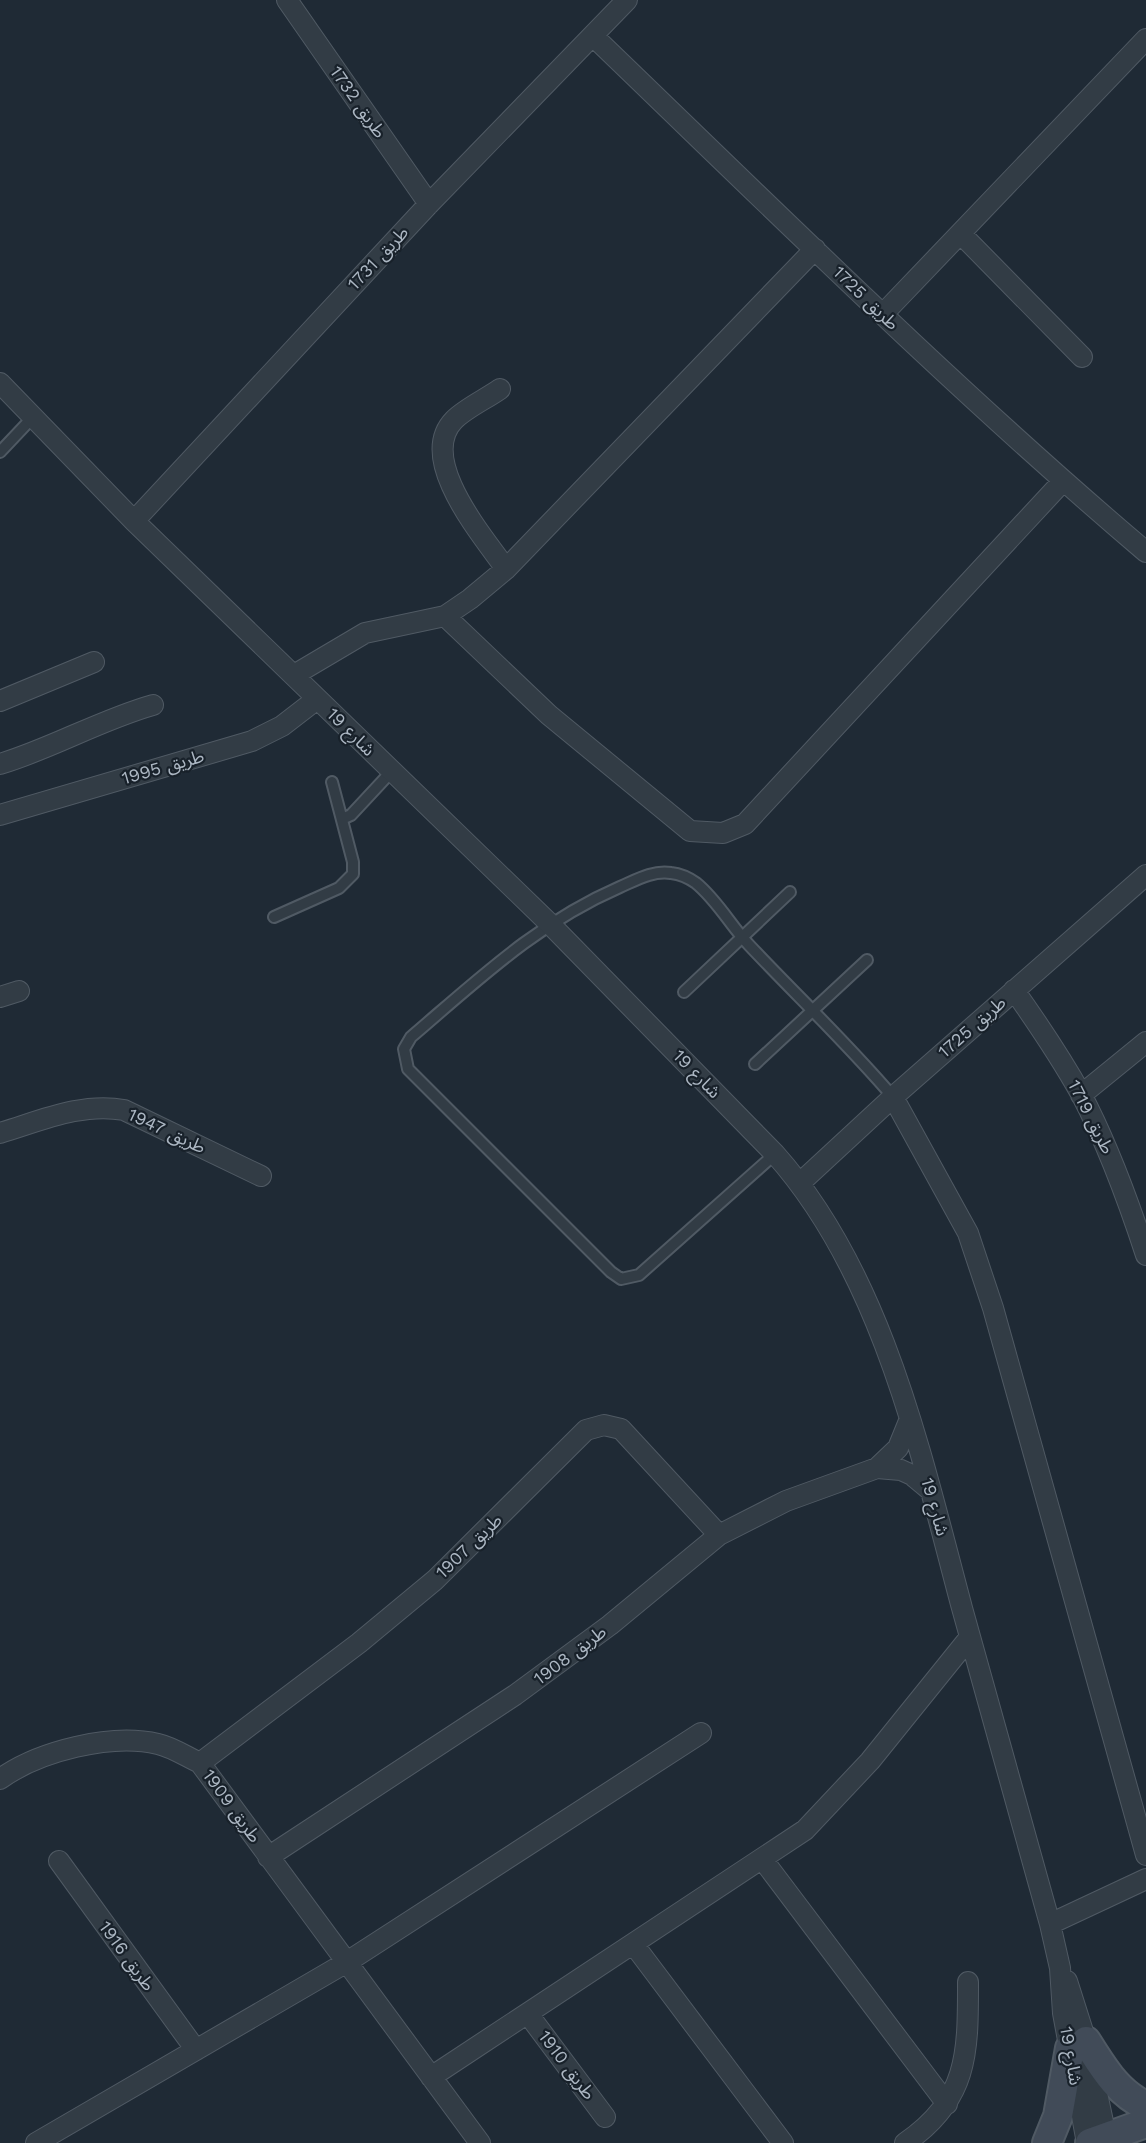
<svg xmlns="http://www.w3.org/2000/svg" width="1146" height="2143" font-family="'Work Sans','Noto Sans Arabic',sans-serif">
<style>
.lines{fill:none;stroke-linecap:round;stroke-linejoin:round}
.lane-casing{stroke:#505a64;stroke-width:14}
.street-casing{stroke:#505a64;stroke-width:22}
.secondary-casing{stroke:#505a64;stroke-width:32}
.lane{stroke:#323c45;stroke-width:10}
.street{stroke:#323c45;stroke-width:20}
.secondary{stroke:#414b58;stroke-width:28}
.labels{text-anchor:middle;stroke-width:4.5;stroke-linejoin:round;paint-order:stroke}
.street-label{font-size:18px;fill:#acb7c3;stroke:#18212a}
</style>
<rect width="100%" height="100%" fill="#1f2a35"/>
<g class="lines">
<g class="lane-casing">
<path id="lane" d="M0 452 34 416
M342 819 351 815 391 772
M274 917 339 888 353 874V862L332 782
M684 992 790 892
M755 1064 867 960
M775 1154 639 1275 621 1279 611 1272 408 1069 404 1049 411 1037C479 979 537 923 620 887 636 880 653 870 671 873 680 874 689 878 696 883 717 900 731 926 749 945 797 996 848 1044 893 1097"/>
</g>
<g class="street-casing">
<path id="street" d="M287 0 429 204
M593 36C775 211 954 389 1146 552
M961 234 1082 357
M883 314 1146 39
M0 383 134 521 549 923 775 1154C883 1275 921 1455 962 1608 991 1713 1021 1818 1050 1924L1060 1968 1063 2013 1087 2143
M500 389C486 399 466 408 454 420 416 459 483 536 506 569
M134 521 429 204 627 0
M445 616 470 599 506 569 815 249
M294 675 365 633 445 616 549 715 690 831 723 833 745 824 1063 481
M0 701 94 662
M0 764C53 748 100 720 153 705
M0 815 252 741 282 726 317 699
M1014 990C1038 1024 1061 1058 1081 1094 1108 1145 1128 1200 1146 1255
M0 997 19 991
M1081 1095 1146 1042
M893 1097 968 1233 993 1308 1146 1855
M0 1133C40 1121 82 1102 124 1110L261 1176
M800 1183 893 1097 1146 875
M877 1468 898 1448 909 1421
M200 1763 359 1643 435 1580 586 1430 604 1425 621 1429 719 1535
M0 1779C39 1751 111 1733 158 1744 172 1747 187 1757 200 1763L480 2143
M268 1857 515 1695 610 1625 719 1535 786 1501 877 1468 901 1470 912 1475 930 1490
M763 1860 947 2104
M59 1861 196 2050
M1050 1924 1146 1879
M634 1945 783 2143
M1067 1981 1086 2041 1106 2136
M528 2014 605 2117
M431 2077 805 1830 870 1761 970 1637
M36 2143 347 1962 701 1733
M905 2143C969 2099 968 2052 968 1982"/>
</g>
<g class="secondary-casing">
<path id="secondary" d="M1086 2041C1103 2067 1116 2092 1146 2106
M1047 2143 1058 2116 1070 2048
M1090 2143 1146 2123"/>
</g>
<use href="#lane" class="lane"/>
<use href="#street" class="street"/>
<use href="#secondary" class="secondary"/>
</g>
<g class="labels">
<g class="street-label">
<text transform="translate(358 102) rotate(55)" y="6">طريق 1732</text>
<text transform="translate(378 258) rotate(-47)" y="6">طريق 1731</text>
<text transform="translate(866 298) rotate(44)" y="6">طريق 1725</text>
<text transform="translate(351 732) rotate(45)" y="6">شارع 19</text>
<text transform="translate(163 767) rotate(-16)" y="6">طريق 1995</text>
<text transform="translate(972 1027) rotate(-41)" y="6">طريق 1725</text>
<text transform="translate(697 1074) rotate(46)" y="6">شارع 19</text>
<text transform="translate(1091 1117) rotate(63)" y="6">طريق 1719</text>
<text transform="translate(167 1131) rotate(25)" y="6">طريق 1947</text>
<text transform="translate(935 1507) rotate(74)" y="6">شارع 19</text>
<text transform="translate(469 1546) rotate(-44)" y="6">طريق 1907</text>
<text transform="translate(570 1655) rotate(-37)" y="6">طريق 1908</text>
<text transform="translate(232 1806) rotate(54)" y="6">طريق 1909</text>
<text transform="translate(127 1956) rotate(54)" y="6">طريق 1916</text>
<text transform="translate(1071 2056) rotate(80)" y="6">شارع 19</text>
<text transform="translate(567 2065) rotate(53)" y="6">طريق 1910</text>
</g>
</g>
</svg>
